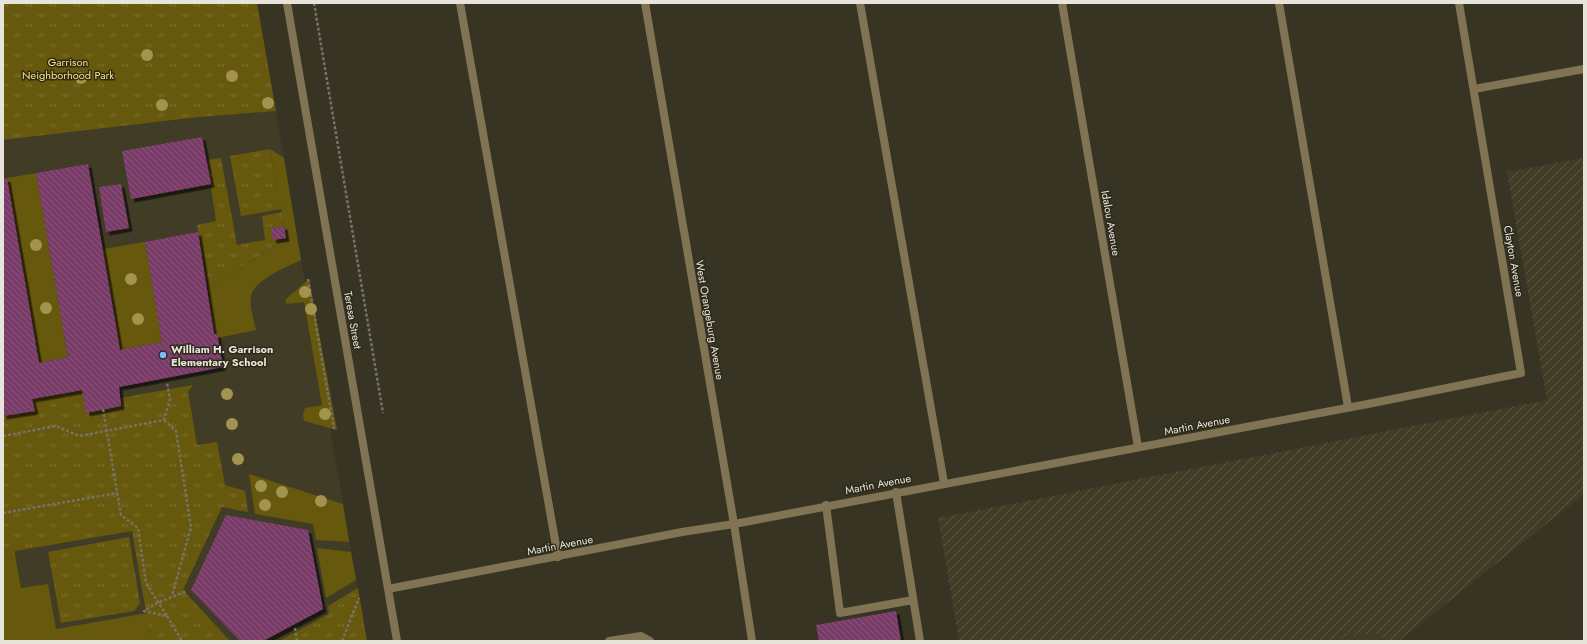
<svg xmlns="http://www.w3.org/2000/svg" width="1587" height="644" font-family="Jost,sans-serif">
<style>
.built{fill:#413c26}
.industrial{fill:url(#industrial-furrows)}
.grass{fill:#66580c}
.park{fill:url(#park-tufts)}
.building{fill:url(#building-back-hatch);filter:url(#shadow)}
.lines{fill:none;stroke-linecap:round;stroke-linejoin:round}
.path{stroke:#767365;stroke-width:2.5;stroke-dasharray:3 2;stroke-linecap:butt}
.service{stroke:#817455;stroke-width:8}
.minor{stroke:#817455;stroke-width:8}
.tertiary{stroke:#817455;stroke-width:8}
.tree{fill:#a2934e}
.poi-dot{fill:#77c0f7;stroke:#2d2a1b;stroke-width:1.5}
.labels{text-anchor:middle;stroke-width:3;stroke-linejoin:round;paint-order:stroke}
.park-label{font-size:11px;fill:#f9e070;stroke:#2d2a1b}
.street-label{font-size:11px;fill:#e7e5db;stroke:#2d2a1b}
.poi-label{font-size:11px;font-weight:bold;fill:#e7e5db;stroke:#2d2a1b;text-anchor:start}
</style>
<defs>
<pattern id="industrial-furrows" width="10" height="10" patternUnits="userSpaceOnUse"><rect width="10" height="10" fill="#413c26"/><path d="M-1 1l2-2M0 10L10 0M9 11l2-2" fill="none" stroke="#5c5845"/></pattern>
<pattern id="park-tufts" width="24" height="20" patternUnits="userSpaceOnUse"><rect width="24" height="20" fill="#66580c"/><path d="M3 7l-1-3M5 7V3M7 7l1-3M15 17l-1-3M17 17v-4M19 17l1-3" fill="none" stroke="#7c702f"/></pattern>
<pattern id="building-back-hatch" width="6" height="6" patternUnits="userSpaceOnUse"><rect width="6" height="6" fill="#793b68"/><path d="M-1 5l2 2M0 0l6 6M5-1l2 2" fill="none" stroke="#8c577d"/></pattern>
<filter id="shadow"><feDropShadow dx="3.5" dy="3.5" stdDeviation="0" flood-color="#0009"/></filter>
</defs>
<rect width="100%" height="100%" fill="#373424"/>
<path class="built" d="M276 111 305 282 309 279 337 430 330 428 367 641H3V140L199 117Z
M1374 633 1386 641H1327Z"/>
<path class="industrial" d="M1584 158V494L1399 641H1386L1374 633 1327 641H959L938 518 1547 400 1507 172Z"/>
<path class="grass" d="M270 149 284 158 301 260C288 266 254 280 251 296 249 306 254 320 256 330L218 338 214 334 208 288 280 243 287 242Z
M36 173 68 357 39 363 7 178Z
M145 242 162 342 120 350 103 249Z
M309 279 337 430 304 421 303 415 305 408 322 405 304 302 287 304 285 300Z
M249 474 343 504 349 542 316 540 313 524 255 514Z
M317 548 351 552 356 580 326 598Z
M15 555 21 588 48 584 56 629 147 613 151 641H3V557Z"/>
<path class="park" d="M3 3H257L276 111 199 117 3 140Z
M270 149 281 209 241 216 230 156Z
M221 158 237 245 265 240 262 216 282 212 284 226 272 228 273 240 286 238 287 242 280 243 208 288 197 225 216 221 207 160Z
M193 385 188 392 197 445 217 442 225 485 245 491 248 512 222 507 183 590 230 641H151L132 531 15 551V555L3 557V416L34 411 32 399 82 390 87 412 121 406 120 398Z
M129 537 140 603 134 611 61 623 48 552Z
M358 588 367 641H279L329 614 328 606Z"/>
<path class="building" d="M202 137 211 184 131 199 122 151Z
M88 164 120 350 162 342 145 242 198 232 214 334H217L218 338 223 367 119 387 121 406 86 413 82 390 32 399 35 411 3 416V179L7 178 39 363 68 357 36 173Z
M121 184 129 228 106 232 99 187Z
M284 226 286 238 273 240 271 228Z
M226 515 308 530 323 609 263 641H240L191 590Z
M896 611 901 641H819L816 625Z"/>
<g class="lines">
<path class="path" d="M314 3 383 413
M308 279 334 429
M103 409 121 515 138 528 146 583 167 616 144 611 157 603 187 591
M164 420 176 431 191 527 172 596
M3 436 56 426 79 436 164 420 170 399 167 383
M3 513 117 493
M167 616 182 641
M295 628 297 641
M342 641 359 598"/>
<path class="service" d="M460 3 558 557
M860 3 944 483
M1279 3 1348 407
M1474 89 1584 69
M896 492 920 641
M826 505 840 613 913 600
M609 641 641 636 650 641"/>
<path class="minor" d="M287 3 397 641
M1062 3 1138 447
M388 589 682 532 734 524 1373 403 1521 373 1459 3"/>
<path class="tertiary" d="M645 3 734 524 752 641"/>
</g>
<g class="tree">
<circle cx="147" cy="55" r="6"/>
<circle cx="232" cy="76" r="6"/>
<circle cx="81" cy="78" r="6"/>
<circle cx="268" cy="103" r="6"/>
<circle cx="162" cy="105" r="6"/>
<circle cx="36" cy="245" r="6"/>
<circle cx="131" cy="279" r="6"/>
<circle cx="305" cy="292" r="6"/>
<circle cx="46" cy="308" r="6"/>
<circle cx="311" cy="309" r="6"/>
<circle cx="138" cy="319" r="6"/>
<circle cx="227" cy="394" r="6"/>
<circle cx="325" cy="414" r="6"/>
<circle cx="232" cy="424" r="6"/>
<circle cx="238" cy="459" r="6"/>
<circle cx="261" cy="486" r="6"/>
<circle cx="282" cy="492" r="6"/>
<circle cx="321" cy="501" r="6"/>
<circle cx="265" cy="505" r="6"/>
</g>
<circle class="poi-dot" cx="163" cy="355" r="4"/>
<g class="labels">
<g class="park-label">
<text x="68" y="66">Garrison<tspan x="68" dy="13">Neighborhood Park</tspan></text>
</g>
<g class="street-label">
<text transform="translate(1111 223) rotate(80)" y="4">Idalou Avenue</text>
<text transform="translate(1514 261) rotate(80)" y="4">Clayton Avenue</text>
<text transform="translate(353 320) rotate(80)" y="4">Teresa Street</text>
<text transform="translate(710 320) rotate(80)" y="4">West Orangeburg Avenue</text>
<text transform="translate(1197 425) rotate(-11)" y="4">Martin Avenue</text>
<text transform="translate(878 484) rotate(-11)" y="4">Martin Avenue</text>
<text transform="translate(560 545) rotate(-11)" y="4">Martin Avenue</text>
</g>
<g class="poi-label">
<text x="171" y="353">William H. Garrison<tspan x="171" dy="13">Elementary School</tspan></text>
</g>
</g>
<rect width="1587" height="644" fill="none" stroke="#e7e5db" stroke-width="8"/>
</svg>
